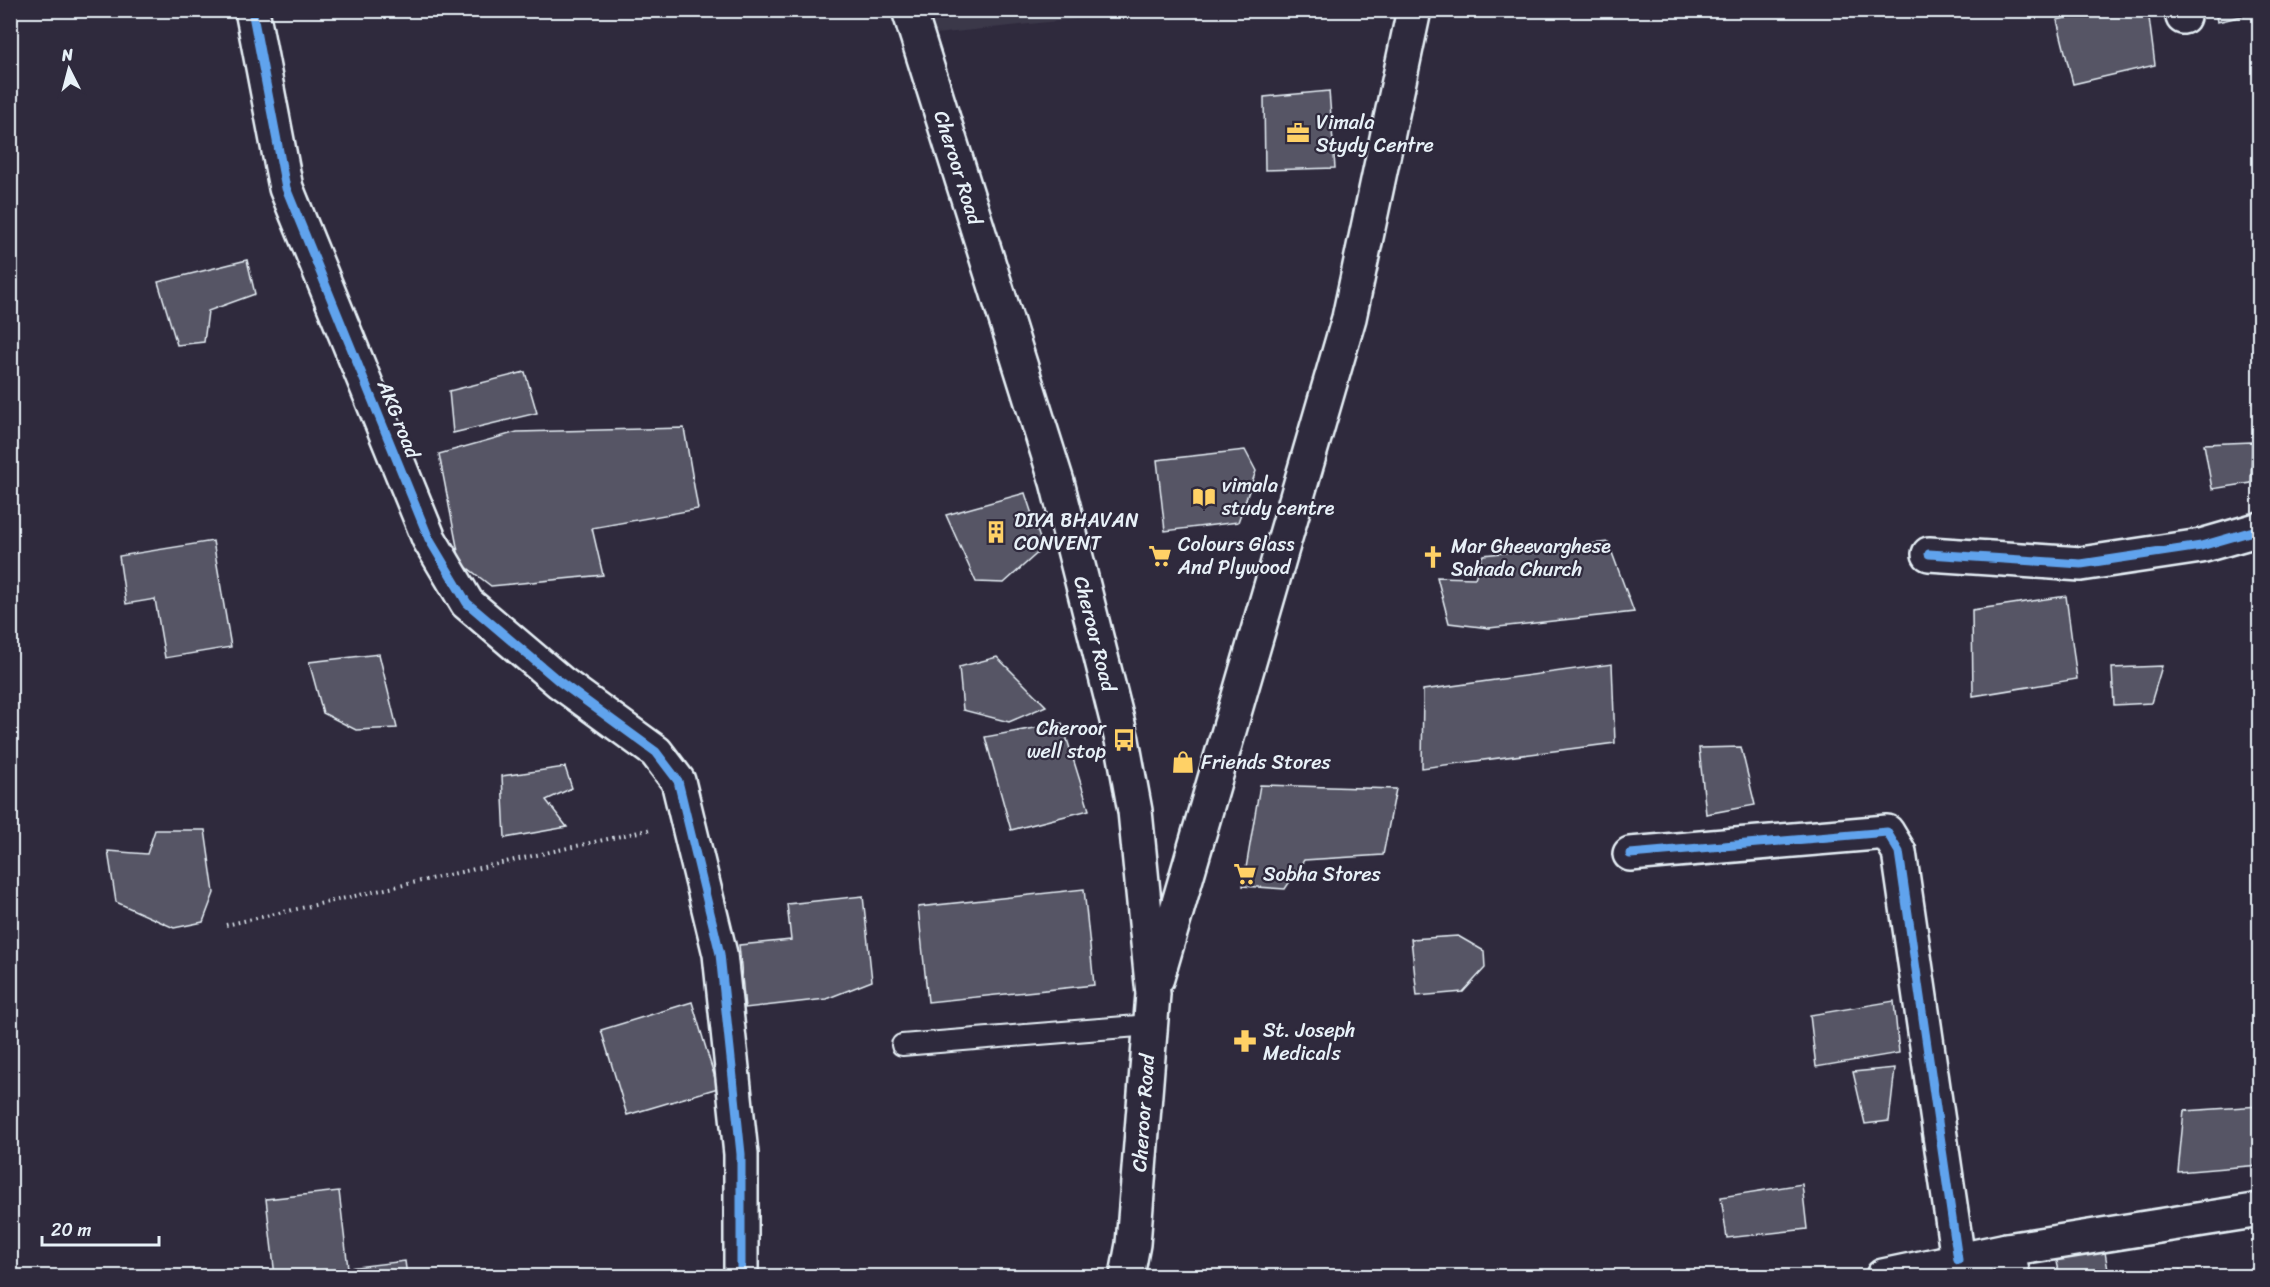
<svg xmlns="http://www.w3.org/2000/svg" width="2270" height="1287" viewBox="0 0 2270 1287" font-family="Sriracha,sans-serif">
<rect width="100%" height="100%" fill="#2f2a3d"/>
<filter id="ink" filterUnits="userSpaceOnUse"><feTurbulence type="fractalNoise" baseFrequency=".0167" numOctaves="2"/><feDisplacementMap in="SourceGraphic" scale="12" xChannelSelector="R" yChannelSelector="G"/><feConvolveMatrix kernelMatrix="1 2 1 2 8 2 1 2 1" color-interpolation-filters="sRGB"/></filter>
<g filter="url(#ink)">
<path fill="#3b3749" d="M931,10H1150V11L936,34Z"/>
<g fill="#575565" stroke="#e8f1f8" stroke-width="1.5">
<path d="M2098,10H2148L2155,65L2073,84L2057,20Z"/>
<path d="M2215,10H2260V12L2217,22Z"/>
<path d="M1329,91L1335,168L1265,170L1264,97Z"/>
<path d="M247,260L255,294L208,311L204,342L177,345L158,282Z"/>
<path d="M525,372L537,413L453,433L449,391Z"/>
<path d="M684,428L698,509L592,528L603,575L491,586L460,562L439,454L517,432Z"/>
<path d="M2252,442L2251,483L2212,489L2204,444Z"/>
<path d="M1245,450L1256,471L1238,522L1165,531L1157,460Z"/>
<path d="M1025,493L1043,548L1004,583L976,582L946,515Z"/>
<path d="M213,541L231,647L165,658L155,599L126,604L119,556Z"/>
<path d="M1608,542L1634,612L1489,628L1449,623L1437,577L1475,578L1483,555Z"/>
<path d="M2066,596L2077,679L1973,696L1972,610Z"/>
<path d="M379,654L397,728L356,730L323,713L309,662Z"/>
<path d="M997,657L1046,706L1009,722L963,710L959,667Z"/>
<path d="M1612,664L1615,743L1422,768L1423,690Z"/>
<path d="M2162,666L2151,703L2114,705L2112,668Z"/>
<path d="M1062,723L1089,810L1011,830L985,737Z"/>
<path d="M1741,747L1755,805L1706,814L1699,748Z"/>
<path d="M565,767L572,788L546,800L567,827L505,838L502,776Z"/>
<path d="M1260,785L1396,789L1383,855L1304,860L1285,889L1243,886Z"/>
<path d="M155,830H205L214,893L203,922L174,928L116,902L108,851L147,854Z"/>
<path d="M1084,889L1094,985L928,1002L918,907Z"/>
<path d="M863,896L872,981L826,999L745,1008L739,945L791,940L787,904Z"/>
<path d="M1458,936L1484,951L1485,968L1463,992L1417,996L1411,939Z"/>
<path d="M1894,1001L1899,1053L1816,1067L1810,1015Z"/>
<path d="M692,1002L718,1088L627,1115L601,1030Z"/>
<path d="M1895,1068L1889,1121L1865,1124L1853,1072Z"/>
<path d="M2260,1106V1165L2178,1172L2184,1111Z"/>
<path d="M1802,1184L1807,1229L1727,1238L1721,1197Z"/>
<path d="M339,1191L348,1268L405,1261L407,1276H275L266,1199Z"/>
<path d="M2105,1252L2109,1276H2060L2056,1257Z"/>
<path d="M2180,1270V1276H2161Z"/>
</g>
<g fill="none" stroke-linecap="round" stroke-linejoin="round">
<g stroke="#e8f1f8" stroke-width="24">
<path id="lane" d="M902,1045L1150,1025"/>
</g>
<g stroke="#e8f1f8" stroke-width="38">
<g id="street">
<path d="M252,10L286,188L429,539L467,603L560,682L656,752L678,781L720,954L741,1154V1276"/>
<path d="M2182,10L2183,17"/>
<path d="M1929,554L2081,564L2201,546L2260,529"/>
<path d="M1630,854L1887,832L1899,852L1958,1260"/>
<path d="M1883,1276L2007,1250"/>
<path d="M2013,1276L2007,1250L2260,1210"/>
</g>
</g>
<g stroke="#e8f1f8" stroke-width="38">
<g id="secondary">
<path id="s1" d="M909,10L1057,482L1122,740L1135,811L1153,994L1133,1244L1127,1276"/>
<path d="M1157,978L1349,318L1414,10"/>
</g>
</g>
<path stroke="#e8f1f8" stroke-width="4" stroke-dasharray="1.5 4.5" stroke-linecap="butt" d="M226,925L652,829"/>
<use href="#lane" stroke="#2f2a3d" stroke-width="20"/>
<use href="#street" stroke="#2f2a3d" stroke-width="33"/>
<use href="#secondary" stroke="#2f2a3d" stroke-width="33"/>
<g stroke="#2f2a3d" stroke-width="13">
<g id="cycleway">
<path d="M252,10L286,188L429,539L467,603L560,682L656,752L678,781L720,954L741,1154V1276"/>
<path d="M1929,554L2081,564L2201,546L2260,529"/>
<path d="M1630,854L1887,832L1899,852L1958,1260"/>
</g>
</g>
<use href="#cycleway" stroke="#60a3ed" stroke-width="9"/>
</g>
</g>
<defs>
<g id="office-bare" transform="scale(1.8)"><path d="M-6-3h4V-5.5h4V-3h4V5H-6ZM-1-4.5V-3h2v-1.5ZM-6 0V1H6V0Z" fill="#ffd166" stroke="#2f2a3d" stroke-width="2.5" paint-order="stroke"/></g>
<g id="library-bare" transform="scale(1.8)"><path d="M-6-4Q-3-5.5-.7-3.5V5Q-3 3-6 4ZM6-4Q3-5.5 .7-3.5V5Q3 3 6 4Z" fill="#ffd166" stroke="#2f2a3d" stroke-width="2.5" paint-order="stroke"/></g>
<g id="building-bare" transform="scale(1.8)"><path d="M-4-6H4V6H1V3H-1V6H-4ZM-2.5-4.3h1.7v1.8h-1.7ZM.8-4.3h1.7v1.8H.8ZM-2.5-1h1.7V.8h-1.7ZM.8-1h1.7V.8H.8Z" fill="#ffd166" stroke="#2f2a3d" stroke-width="2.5" paint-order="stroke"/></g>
<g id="supermarket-bare" transform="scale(1.8)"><path d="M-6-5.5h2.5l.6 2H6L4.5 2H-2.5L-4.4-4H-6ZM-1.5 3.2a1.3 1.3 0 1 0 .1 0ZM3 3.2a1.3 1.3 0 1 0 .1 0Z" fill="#ffd166" stroke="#2f2a3d" stroke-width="2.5" paint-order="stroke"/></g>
<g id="church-bare" transform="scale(1.8)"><path d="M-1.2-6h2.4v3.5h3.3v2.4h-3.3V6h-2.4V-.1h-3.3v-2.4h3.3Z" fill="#ffd166" stroke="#2f2a3d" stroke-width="2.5" paint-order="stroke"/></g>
<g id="bus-bare" transform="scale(1.8)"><path d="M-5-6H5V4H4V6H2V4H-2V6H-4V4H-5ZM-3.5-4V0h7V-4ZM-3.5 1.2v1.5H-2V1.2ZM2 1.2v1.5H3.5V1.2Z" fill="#ffd166" stroke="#2f2a3d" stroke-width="2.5" paint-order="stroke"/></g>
<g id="shop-bare" transform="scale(1.8)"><path d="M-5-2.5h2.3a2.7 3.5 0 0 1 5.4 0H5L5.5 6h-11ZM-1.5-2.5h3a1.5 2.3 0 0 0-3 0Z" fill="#ffd166" stroke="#2f2a3d" stroke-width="2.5" paint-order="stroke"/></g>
<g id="pharmacy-bare" transform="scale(1.8)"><path d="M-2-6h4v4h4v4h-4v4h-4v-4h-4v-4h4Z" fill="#ffd166" stroke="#2f2a3d" stroke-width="2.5" paint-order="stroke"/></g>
</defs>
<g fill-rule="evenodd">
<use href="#office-bare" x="1298" y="133"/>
<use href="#library-bare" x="1204" y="497"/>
<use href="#building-bare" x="996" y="532"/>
<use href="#supermarket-bare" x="1160" y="556"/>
<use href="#church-bare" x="1433" y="557"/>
<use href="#bus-bare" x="1124" y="740"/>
<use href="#shop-bare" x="1183" y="762"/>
<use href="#supermarket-bare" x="1245" y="874"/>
<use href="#pharmacy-bare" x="1245" y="1041"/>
</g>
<g text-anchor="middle" stroke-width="4.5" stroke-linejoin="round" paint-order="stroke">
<g font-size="20" fill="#e8f1f8" stroke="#2f2a3d" text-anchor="start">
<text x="1316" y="129">Vimala<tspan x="1316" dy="23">Stydy Centre</tspan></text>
<text x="1222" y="492">vimala<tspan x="1222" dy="23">study centre</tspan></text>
<text x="1014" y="527">DIYA BHAVAN<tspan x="1014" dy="23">CONVENT</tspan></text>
<text x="1178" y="551">Colours Glass<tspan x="1178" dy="23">And Plywood</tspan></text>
<text x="1451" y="553">Mar Gheevarghese<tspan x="1451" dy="23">Sahada Church</tspan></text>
<text x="1106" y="735" text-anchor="end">Cheroor<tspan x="1106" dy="23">well stop</tspan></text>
<text x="1201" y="769">Friends Stores</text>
<text x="1263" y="881">Sobha Stores</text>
<text x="1263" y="1037">St. Joseph<tspan x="1263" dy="23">Medicals</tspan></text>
</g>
<g font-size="20" fill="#e8f1f8" stroke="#2f2a3d">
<text dy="7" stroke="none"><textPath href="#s1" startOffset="165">Cheroor Road</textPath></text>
<text transform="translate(399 419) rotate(68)" y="7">AKG road</text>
<text dy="7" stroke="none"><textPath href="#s1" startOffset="651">Cheroor Road</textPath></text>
<text transform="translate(1143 1113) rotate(-86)" y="7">Cheroor Road</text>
</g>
</g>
<rect width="2270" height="1287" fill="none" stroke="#2f2a3d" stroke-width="36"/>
<rect x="18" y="18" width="2234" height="1251" fill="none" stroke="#e8f1f8" stroke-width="2" filter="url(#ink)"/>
<g transform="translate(69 69) rotate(354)" stroke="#2f2a3d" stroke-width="4.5" paint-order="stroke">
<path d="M0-4.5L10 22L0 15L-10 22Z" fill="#e8f1f8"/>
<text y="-9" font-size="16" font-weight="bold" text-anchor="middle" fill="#e8f1f8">N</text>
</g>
<path d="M42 1236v9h117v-9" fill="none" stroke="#e8f1f8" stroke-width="3"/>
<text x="51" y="1236" font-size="18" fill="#e8f1f8" stroke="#2f2a3d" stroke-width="4.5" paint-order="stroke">20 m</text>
</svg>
